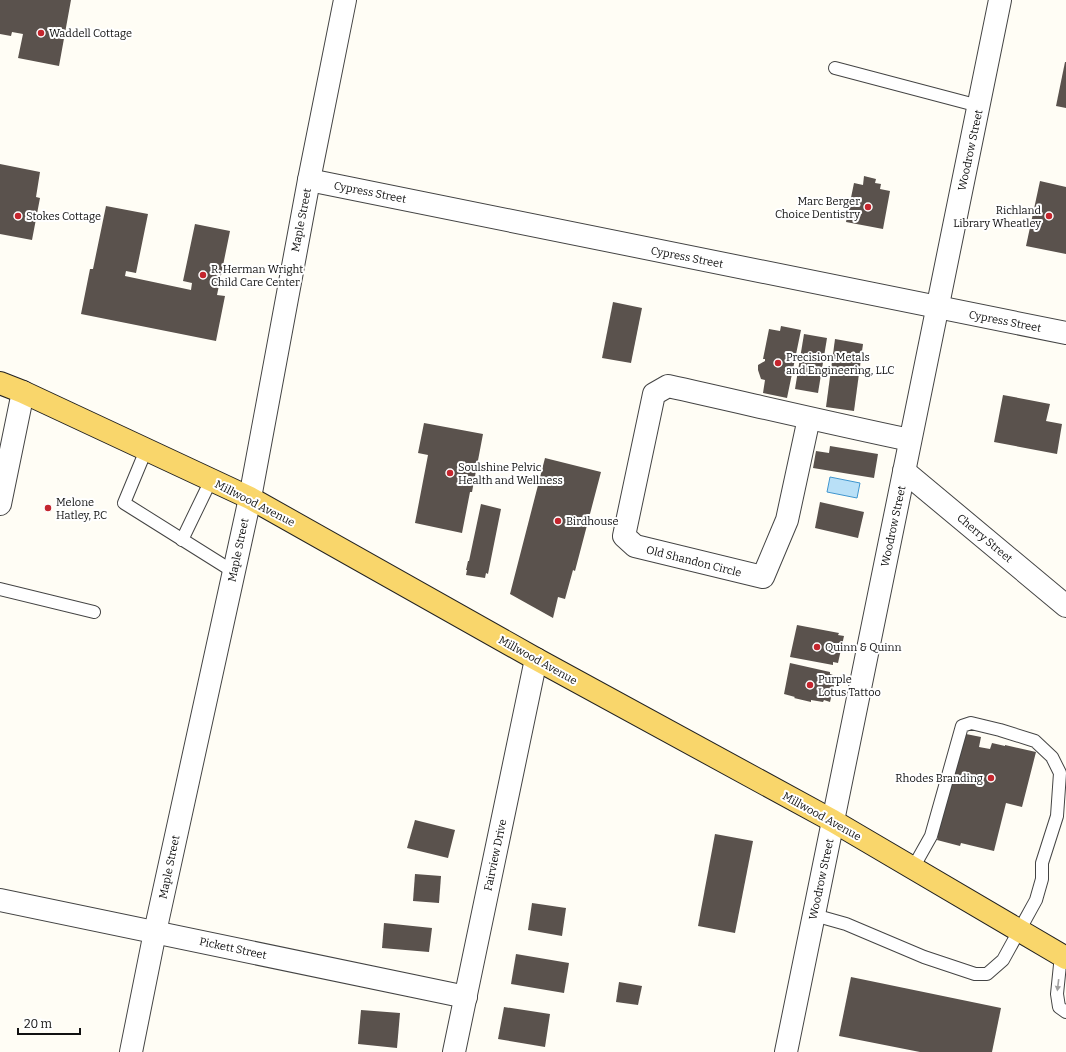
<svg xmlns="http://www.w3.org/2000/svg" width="1066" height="1052" viewBox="0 0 1066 1052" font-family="Bitter,serif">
<rect width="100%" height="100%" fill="#fffdf5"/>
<path fill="#b9e0f7" stroke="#3f96cf" d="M830,477L860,483L857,498L827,492Z"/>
<g fill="#5a524d">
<path d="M0,0H71L59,66L18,58L23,34L12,32L11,36L0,34Z"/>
<path d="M1065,62H1066V108L1056,106Z"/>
<path d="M0,164L40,172L36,197L40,198L32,240L0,234Z"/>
<path d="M864,176L876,179L875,183L881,184L880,189L890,191L883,229L846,222L854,183L863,185Z"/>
<path d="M1040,181L1066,187V254L1026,246Z"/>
<path d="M106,206L148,214L136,273L126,271L125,276L191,290L192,283L183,281L195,224L230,231L217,295L225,296L216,341L81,314L90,269H93Z"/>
<path d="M613,302L642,308L631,363L602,358Z"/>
<path d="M781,326L801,330L787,398L763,393L765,380L761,379L758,370V365L765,361V359H763L769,329L780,331Z"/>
<path d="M804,334L827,338L818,393L795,389Z"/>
<path d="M835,339L863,344L854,411L826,407Z"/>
<path d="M1003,395L1050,404L1046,421L1062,424L1057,454L994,442Z"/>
<path d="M424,423L483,434L472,492H470L462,533L415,523L428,455L418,453Z"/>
<path d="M830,446L878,454L874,478L813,468L816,451L829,453Z"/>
<path d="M545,458L601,472L575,571L573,570L565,599L558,597L553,618L510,594Z"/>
<path d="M820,502L864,512L858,538L815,528Z"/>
<path d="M481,504L501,509L488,574L486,573L485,578L466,575L467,570H466L468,561H469Z"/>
<path d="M797,625L839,633L838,635L844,636L838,663L833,662V665L790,657Z"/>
<path d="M790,663L830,672V674L836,676L830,702L824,700L823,702L811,700V702L794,698L795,697L784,694Z"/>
<path d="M966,734L981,737L979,747L990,749L992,743L1005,746V745L1036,752L1022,807L1006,803L994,851L961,843L960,846L937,840L938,837H937L961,741H964Z"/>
<path d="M415,820L455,830L448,858L407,848Z"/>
<path d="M715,834L753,841L735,933L698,926Z"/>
<path d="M415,874L441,876L439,903L413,901Z"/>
<path d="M532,903L566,908L562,936L528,930Z"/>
<path d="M384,923L432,928L429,952L382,948Z"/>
<path d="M516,954L569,963L564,993L511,984Z"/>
<path d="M851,977L1001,1008L992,1052H920L839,1036Z"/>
<path d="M619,982L642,986L638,1005L616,1002Z"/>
<path d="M504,1007L550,1014L545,1047L498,1039Z"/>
<path d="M361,1010L400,1013L397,1048L358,1044Z"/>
</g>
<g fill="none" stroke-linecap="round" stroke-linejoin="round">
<g stroke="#444" stroke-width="14">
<g id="lane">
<path d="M835,68L979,106"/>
<path d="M146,450L124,503L234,572"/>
<path d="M182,540L211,480"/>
<path d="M0,589L94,612"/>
<path d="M814,915L846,924L924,957L975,974H987L1003,960L1036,900L1042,879V863L1057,816L1060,773L1052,757L1035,741L1000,730L971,723L962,726L931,836L913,868"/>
<path d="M1064,952L1061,955L1057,994L1059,1007L1066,1012"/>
</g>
</g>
<g stroke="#444" stroke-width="24">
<g id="street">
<path d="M309,180L1066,333"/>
<path d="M809,418L787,520L763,577L635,546L624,536L654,394L668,386C749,404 829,423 910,440"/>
<path d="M904,471L1066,606"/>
<path d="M0,504L23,392"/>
<path d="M0,900L466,997"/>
<path d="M131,1052L155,932L250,498L309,180L345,0"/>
<path d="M454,1052L536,659"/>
<path d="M786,1052L1000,0"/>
</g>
</g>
<g stroke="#222" stroke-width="24">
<path id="primary" d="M0,383L23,392L250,498L536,659L833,821L1066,958"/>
</g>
<use href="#lane" stroke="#fff" stroke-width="12"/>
<use href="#street" stroke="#fff" stroke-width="22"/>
<use href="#primary" stroke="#f9d66b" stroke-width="22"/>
</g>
<defs><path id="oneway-solid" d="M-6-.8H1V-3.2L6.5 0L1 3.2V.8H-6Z"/></defs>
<use fill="#a0a0a0" href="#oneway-solid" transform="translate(1058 985) rotate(97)"/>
<g fill="#c4262e" stroke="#fff" stroke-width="1.5">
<circle cx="41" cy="33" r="4"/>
<circle cx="868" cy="207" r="4"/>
<circle cx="18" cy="216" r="4"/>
<circle cx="1049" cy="216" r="4"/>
<circle cx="203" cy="275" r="4"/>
<circle cx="778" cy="363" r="4"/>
<circle cx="450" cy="473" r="4"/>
<circle cx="48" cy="508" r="4"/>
<circle cx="558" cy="521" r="4"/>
<circle cx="817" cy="647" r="4"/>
<circle cx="810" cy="685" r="4"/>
<circle cx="991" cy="778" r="4"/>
</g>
<g text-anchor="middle" stroke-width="4" stroke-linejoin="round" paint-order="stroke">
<g font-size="11" fill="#111" stroke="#fff" text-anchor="start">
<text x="49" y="37">Waddell Cottage</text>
<text x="860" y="205" text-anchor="end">Marc Berger<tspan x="860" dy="13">Choice Dentistry</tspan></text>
<text x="1041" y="214" text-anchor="end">Richland<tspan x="1041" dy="13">Library Wheatley</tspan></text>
<text x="26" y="220">Stokes Cottage</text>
<text x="211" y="273">R. Herman Wright<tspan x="211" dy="13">Child Care Center</tspan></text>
<text x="786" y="361">Precision Metals<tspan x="786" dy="13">and Engineering, LLC</tspan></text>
<text x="458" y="471">Soulshine Pelvic<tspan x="458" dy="13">Health and Wellness</tspan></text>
<text x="56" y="506">Melone<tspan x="56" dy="13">Hatley, P.C</tspan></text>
<text x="566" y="525">Birdhouse</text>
<text x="825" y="651">Quinn &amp; Quinn</text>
<text x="818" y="683">Purple<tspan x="818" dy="13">Lotus Tattoo</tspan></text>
<text x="983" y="782" text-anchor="end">Rhodes Branding</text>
</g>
<g font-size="11" fill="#111" stroke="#fff">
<text transform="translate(970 150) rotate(-78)" y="4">Woodrow Street</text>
<text transform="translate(370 192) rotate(11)" y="4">Cypress Street</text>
<text transform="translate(301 220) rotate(-79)" y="4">Maple Street</text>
<text transform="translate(687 257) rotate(11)" y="4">Cypress Street</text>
<text transform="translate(1005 321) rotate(11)" y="4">Cypress Street</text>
<text transform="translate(255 503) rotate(27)" y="4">Millwood Avenue</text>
<text transform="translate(893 526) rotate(-78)" y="4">Woodrow Street</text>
<text transform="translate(985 538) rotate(40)" y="4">Cherry Street</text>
<text transform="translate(238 550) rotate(-78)" y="4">Maple Street</text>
<text transform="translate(694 561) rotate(14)" y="4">Old Shandon Circle</text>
<text transform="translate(538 660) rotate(29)" y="4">Millwood Avenue</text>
<text transform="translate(822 816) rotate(29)" y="4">Millwood Avenue</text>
<text transform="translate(495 855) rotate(-78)" y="4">Fairview Drive</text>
<text transform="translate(169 867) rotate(-78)" y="4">Maple Street</text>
<text transform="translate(821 879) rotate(-78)" y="4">Woodrow Street</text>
<text transform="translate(233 948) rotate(12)" y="4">Pickett Street</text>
</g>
</g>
<path d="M18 1028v6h62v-6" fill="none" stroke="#111111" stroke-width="2"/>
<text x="24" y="1028" font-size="12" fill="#111111" stroke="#ffffff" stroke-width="3" paint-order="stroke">20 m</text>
</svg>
